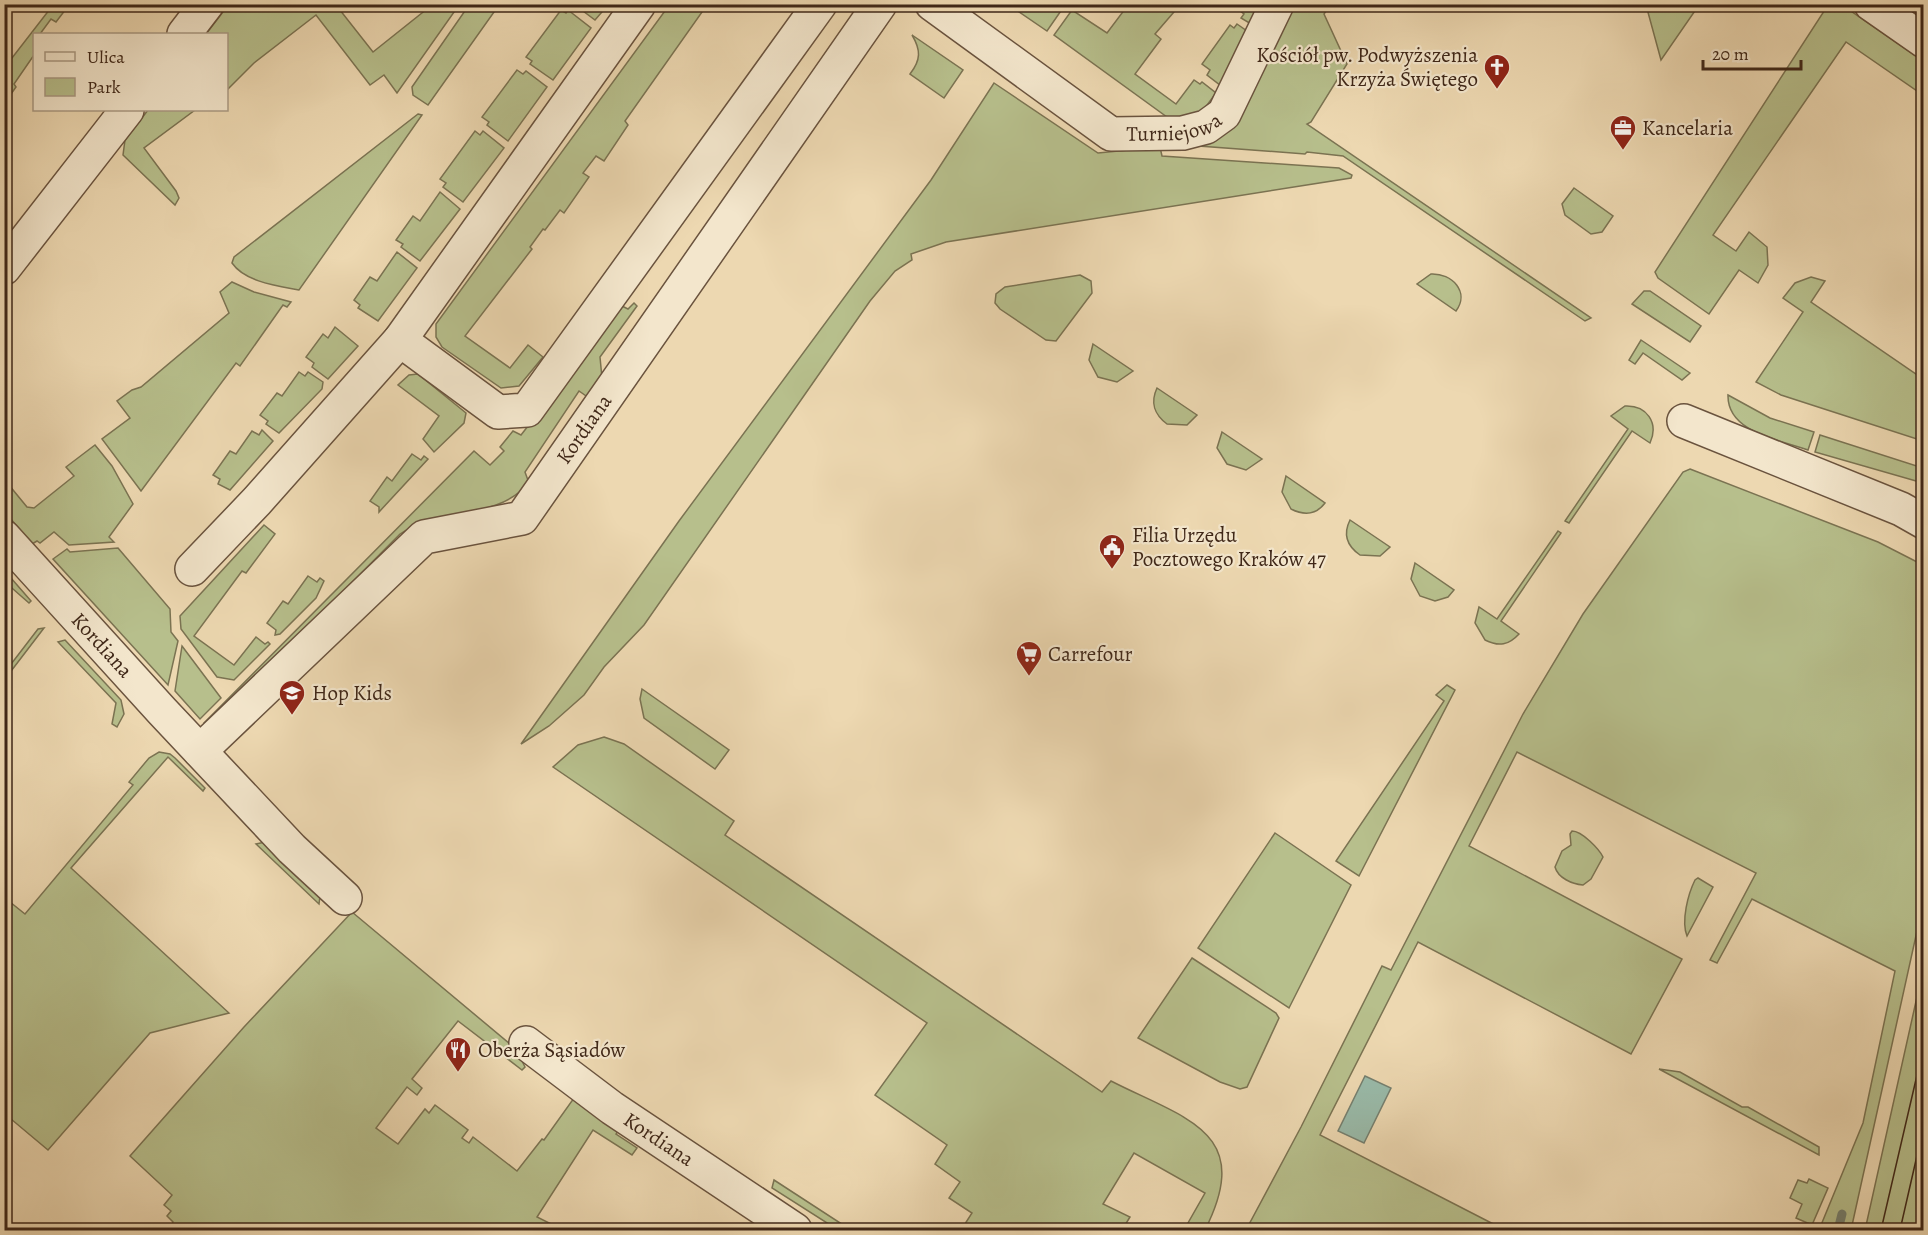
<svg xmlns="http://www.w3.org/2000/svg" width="1928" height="1235" viewBox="0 0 1928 1235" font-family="Alegreya,serif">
<rect width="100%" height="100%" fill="#edd8b1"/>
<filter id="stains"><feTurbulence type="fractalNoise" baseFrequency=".00333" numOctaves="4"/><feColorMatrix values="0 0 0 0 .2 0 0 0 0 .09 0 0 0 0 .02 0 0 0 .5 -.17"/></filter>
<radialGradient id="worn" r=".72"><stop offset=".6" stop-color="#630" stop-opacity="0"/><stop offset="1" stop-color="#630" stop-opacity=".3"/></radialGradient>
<g fill="#b7bf8c" stroke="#7b7352" stroke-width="1.5">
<path d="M229,4L336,5L373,52L432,5H459L397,93L384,75L370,85L316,15L254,63L227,90L226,34H206Z"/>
<path d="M670,4L707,5L625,121L628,125L604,161L596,156L583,173L589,177L564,213L560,210L545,230L543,229L530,247L532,249L465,336L510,368L528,345L543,357L519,386L501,388L442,347L436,337V324Z"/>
<path d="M53,5H69L56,22L51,19L40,34H34V55L14,84L16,87L9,97L5,96V67Z"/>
<path d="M469,5H499L428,105L413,95L412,87Z"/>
<path d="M575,5H608L595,20Z"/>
<path d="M1065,5L1047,31L1009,5L1065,4Z"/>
<path d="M1128,5H1180L1155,34L1161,39L1135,74L1176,104L1194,80L1200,84L1202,82L1216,93L1199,116L1167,117L1054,35L1072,10L1107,33Z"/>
<path d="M1239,5H1261L1251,24L1241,18L1244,14L1236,8Z"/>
<path d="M1292,5H1330L1324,14L1347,64L1311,122L1307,124L1591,318L1585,321L1343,156L1307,152L1305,154L1186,145Z"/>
<path d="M1646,5H1699L1661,60Z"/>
<path d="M1828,5H1842L1923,61V95L1846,42L1713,235L1736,251L1749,232L1767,247L1768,265L1758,283L1739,270L1709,314L1658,278L1655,272Z"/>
<path d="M561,10L566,13L568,10L591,28L553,80L530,64L532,61L526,57Z"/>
<path d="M1237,24L1247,31L1220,85L1207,75L1210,70L1202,64L1230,25L1234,28Z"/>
<path d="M912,35L963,70L944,98L910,74C921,60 921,50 912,35Z"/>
<path d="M517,70L523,74L526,71L547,87L508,141L487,125L489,122L482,117Z"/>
<path d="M994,83L1098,153L1160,147L1162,156L1339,168L1352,175L1351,178L946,242L911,254L912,260L895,271L870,301L644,625L604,667L584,695L549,726L521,744L679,521L931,180Z"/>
<path d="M148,110H195L144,148L176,191L179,198L175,205L123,155L125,140Z"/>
<path d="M418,114L422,115L299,290C278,286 245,282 232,263L234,257Z"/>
<path d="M475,131L480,135L483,131L504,148L463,202L443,187L446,183L440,179Z"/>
<path d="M1574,188L1613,216L1602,232L1591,234L1565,215L1562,204Z"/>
<path d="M440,192L460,209L420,261L401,247L403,244L396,240L413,216L420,221Z"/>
<path d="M397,252L417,268L378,321L358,308L360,305L354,300L370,277L377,281Z"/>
<path d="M1431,274C1452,273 1470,292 1456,311L1417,284Z"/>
<path d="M1080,275L1091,281L1092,293L1056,341L1046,340L1000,309L995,303L996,294L1005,287Z"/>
<path d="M1811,277L1825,281L1811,302L1923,379V441L1781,395L1756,382L1803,312L1783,298L1795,283Z"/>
<path d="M232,282L254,292L291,302L287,307L283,305L240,366L236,363L141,491L102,439L130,418L117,401L132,390L141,387L229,313L220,292Z"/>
<path d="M1644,291H1650L1701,326L1690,342L1632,304Z"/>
<path d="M634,303L637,306L600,357L602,378L589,398L579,391L525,472L529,483C496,521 439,508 400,534L208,727L204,723L474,451L490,465L504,451L500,447L513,431L521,435L622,306L628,309Z"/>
<path d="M335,327L358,346L328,379L312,367L314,363L306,357L323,334L328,338Z"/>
<path d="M1641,340L1690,373L1682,380L1643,353L1635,364L1629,360Z"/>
<path d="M1093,344L1133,371L1117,382L1098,377L1089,360Z"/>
<path d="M299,372L305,376L308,372L323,382L322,389L279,433L266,424L268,421L260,415L277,393L282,396Z"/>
<path d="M418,374L466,413L464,423L434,452L423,439L439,416L398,385L409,375Z"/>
<path d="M1157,388L1197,415L1187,425L1167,424C1154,414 1150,403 1157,388Z"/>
<path d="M1728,395L1770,418L1814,432L1808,450C1781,440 1727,433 1728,395Z"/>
<path d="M1625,406C1647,405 1659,423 1650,443L1632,431L1569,523L1565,521L1628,429L1611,416Z"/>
<path d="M262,430L273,441L230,490L218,484L220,479L213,475L230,451L236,454L252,431L259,435Z"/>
<path d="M1222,432L1262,459L1246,470L1227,464L1217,448Z"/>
<path d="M1820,435L1923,468V483L1815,452Z"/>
<path d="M95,445L112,466L133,504L109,537L114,542L69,545L54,532L40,543L37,541L32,544L5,512L4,479L27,507L34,508L74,476L66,467Z"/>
<path d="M412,454L421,460L424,456L428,459L379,512V507L370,501L387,477L392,481Z"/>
<path d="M1690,469L1878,542L1923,565V904L1851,1230H1819L1863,1123L1895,971L1752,899L1717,963L1710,960L1756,873L1517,752L1469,846L1682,959L1631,1054L1418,942L1320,1135L1505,1230H1246L1301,1127L1382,966L1391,970L1523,714L1583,614L1683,472Z"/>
<path d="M1286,476L1325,503C1316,515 1305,516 1291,509L1282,492Z"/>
<path d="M1350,520L1390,547L1380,556L1360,555C1347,546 1343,534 1350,520Z"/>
<path d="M264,525L275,534L246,573L242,571L194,636L234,665L256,637L265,644L268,642L270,644L234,680L217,677L181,629L180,616Z"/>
<path d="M1558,531L1561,533L1501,621L1519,634C1509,645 1499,647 1485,640L1475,623L1479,607L1497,619Z"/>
<path d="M118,548L170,609L171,632L178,641L168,685L53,559L67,549L70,552Z"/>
<path d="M1415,563L1454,590L1448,597L1435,601L1420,596L1411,579Z"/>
<path d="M4,570L31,601L29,603L5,582Z"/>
<path d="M308,576L317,582L320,578L324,581L316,598L280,634L275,635L276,630L267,623L283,601L288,604Z"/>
<path d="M44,628L5,679V672L38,629Z"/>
<path d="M65,640L121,700L124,714L117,727L112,724L116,703L58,642Z"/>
<path d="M182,646L221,698L200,719L175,691Z"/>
<path d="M1447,685L1455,690L1359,876L1336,861L1444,701L1436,695Z"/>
<path d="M642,689L729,750L715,769L644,718L640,699Z"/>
<path d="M604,737L624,744L734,821L725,835L1102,1092L1111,1081C1185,1119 1255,1131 1205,1230H1184L1205,1193L1134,1153L1103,1204L1130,1217L1122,1230H961L972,1213L949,1198L960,1182L935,1164L947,1145L875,1095L927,1023L553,767L578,745Z"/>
<path d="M159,752L170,754L175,758L205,788L203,791L168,757L71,868L229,1013L150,1033L48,1150L5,1114V898L25,914L133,785L129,782L149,758Z"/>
<path d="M1572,831C1582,831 1599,849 1603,857L1591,879L1583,885C1572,884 1558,878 1555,867L1562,851L1571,845L1570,834Z"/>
<path d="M1275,833L1351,885L1289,1008L1198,948Z"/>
<path d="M265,842L320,896L319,904L256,844Z"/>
<path d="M1698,878L1713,887L1687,936C1681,921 1688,894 1695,880Z"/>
<path d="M352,912L516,1049L525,1067L522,1070L458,1021L412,1079L422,1088L417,1095L407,1087L376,1128L398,1144L425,1109L429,1113L435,1105L468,1130L462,1138L469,1143L473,1137L517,1171L542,1139L544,1140L574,1098L619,1130L616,1134L637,1148L632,1155L593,1130L537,1217L563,1230H170L173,1222L167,1216L171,1211L164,1205L172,1195L130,1156L244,1027Z"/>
<path d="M1192,958L1276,1013L1279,1018L1247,1087L1240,1089L1220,1082L1138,1038Z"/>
<path d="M1923,970V1230H1865Z"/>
<path d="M1659,1069L1680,1072L1742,1107H1748L1819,1147V1155Z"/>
<path d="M1809,1179L1828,1188L1812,1225L1796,1218L1802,1204L1790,1198L1798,1180L1807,1183Z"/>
<path d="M774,1180L851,1230H838L772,1188Z"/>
</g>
<path fill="#99baa9" stroke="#757f6f" stroke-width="1.5" d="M1365,1076L1391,1088L1364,1143L1338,1131Z"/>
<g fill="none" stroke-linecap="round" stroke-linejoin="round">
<path stroke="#757f6f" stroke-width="9" d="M1838,1230L1842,1214"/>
<g stroke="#6a533e" stroke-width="36">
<g id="minor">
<path id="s1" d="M932,4L1111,134L1183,133L1206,127L1224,114L1277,4"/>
<path d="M1871,4L1924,41"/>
<path d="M184,34L207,4"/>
<path d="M4,268L127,110"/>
<path d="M400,340L498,412L527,410L820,4"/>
<path d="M1684,421L1901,509L1924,522"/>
<path id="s2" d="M4,537L162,711L292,849L345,898"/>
<path d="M192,569L257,501L400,340L639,4"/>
<path id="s3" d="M200,751L424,537L522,518L880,4"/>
<path id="s4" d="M526,1043L612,1108L795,1230"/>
</g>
</g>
<use href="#minor" stroke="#f3e6cc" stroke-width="33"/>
<g stroke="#3f2718" stroke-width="1.5">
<path d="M1881,1230L1924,1045"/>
<path d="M1900,1230L1924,1125"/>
</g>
</g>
<defs>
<g id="church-pin" transform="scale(1.35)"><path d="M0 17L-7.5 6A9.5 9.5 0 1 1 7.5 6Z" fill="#8f2418" stroke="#f3e6cc"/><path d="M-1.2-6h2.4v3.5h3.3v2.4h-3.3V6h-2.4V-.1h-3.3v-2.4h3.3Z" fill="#fff"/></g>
<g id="office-pin" transform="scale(1.35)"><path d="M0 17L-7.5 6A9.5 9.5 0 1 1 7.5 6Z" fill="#8f2418" stroke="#f3e6cc"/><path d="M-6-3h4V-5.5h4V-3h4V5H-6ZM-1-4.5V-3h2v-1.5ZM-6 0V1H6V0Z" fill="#fff"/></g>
<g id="civic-pin" transform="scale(1.35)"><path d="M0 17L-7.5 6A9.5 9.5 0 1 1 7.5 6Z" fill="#8f2418" stroke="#f3e6cc"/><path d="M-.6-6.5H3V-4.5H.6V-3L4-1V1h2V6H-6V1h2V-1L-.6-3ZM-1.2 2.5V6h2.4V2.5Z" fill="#fff"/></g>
<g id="supermarket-pin" transform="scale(1.35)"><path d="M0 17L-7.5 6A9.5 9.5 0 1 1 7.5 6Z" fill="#8f2418" stroke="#f3e6cc"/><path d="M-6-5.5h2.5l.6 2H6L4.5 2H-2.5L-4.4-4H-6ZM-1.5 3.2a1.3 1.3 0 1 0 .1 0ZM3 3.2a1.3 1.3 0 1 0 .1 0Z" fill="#fff"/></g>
<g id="school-pin" transform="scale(1.35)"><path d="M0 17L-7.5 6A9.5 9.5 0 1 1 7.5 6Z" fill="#8f2418" stroke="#f3e6cc"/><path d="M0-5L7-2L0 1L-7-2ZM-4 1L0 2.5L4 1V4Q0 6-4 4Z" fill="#fff"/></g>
<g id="restaurant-pin" transform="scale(1.35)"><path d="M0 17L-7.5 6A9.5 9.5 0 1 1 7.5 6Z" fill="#8f2418" stroke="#f3e6cc"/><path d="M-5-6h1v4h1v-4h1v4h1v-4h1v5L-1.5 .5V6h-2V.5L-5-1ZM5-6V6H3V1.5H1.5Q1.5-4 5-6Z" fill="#fff"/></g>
</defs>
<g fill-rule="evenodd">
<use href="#church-pin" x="1497" y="67"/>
<use href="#office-pin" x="1623" y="128"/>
<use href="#civic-pin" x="1112" y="547"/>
<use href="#supermarket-pin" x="1029" y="654"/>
<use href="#school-pin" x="292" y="693"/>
<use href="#restaurant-pin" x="458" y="1050"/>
</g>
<g text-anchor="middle" stroke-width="4.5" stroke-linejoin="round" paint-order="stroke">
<g font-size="21" fill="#3f2718" stroke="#f3e6cc" text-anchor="start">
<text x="1478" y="62" text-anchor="end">Kościół pw. Podwyższenia<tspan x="1478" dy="24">Krzyża Świętego</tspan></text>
<text x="1642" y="135">Kancelaria</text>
<text x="1132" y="542">Filia Urzędu<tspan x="1132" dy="24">Pocztowego Kraków 47</tspan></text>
<text x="1048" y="661">Carrefour</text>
<text x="312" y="700">Hop Kids</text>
<text x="478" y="1057">Oberża Sąsiadów</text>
</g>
<g font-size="21" fill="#3f2718" stroke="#f3e6cc">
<text dy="7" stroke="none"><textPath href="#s1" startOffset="285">Turniejowa</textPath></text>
<text dy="7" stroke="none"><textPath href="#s3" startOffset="518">Kordiana</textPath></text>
<text dy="7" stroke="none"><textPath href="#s2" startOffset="146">Kordiana</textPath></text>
<text dy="7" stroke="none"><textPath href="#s4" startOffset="164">Kordiana</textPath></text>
</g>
</g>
<rect width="1928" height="1235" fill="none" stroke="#edd8b1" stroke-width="24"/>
<rect x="6" y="6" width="1916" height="1223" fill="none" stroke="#3f2718" stroke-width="3"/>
<rect x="12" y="12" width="1904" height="1211" fill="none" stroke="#3f2718" stroke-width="1.5"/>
<rect x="33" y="33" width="195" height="78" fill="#f3e6cc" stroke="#ab9a84" stroke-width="1.5"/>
<rect x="45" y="52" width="30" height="9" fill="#f3e6cc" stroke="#ab9a84" stroke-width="1.5"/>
<text x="87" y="63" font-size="18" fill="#3f2718">Ulica</text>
<rect x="45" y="78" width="30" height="18" fill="#b7bf8c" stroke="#ab9a84" stroke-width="1.5"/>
<text x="87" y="93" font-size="18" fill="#3f2718">Park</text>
<path d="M1703 60v9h98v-9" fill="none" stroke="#3f2718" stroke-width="3"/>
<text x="1712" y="60" font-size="18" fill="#3f2718" stroke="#f3e6cc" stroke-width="4.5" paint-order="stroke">20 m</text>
<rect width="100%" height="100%" filter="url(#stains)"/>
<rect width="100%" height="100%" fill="url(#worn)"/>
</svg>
